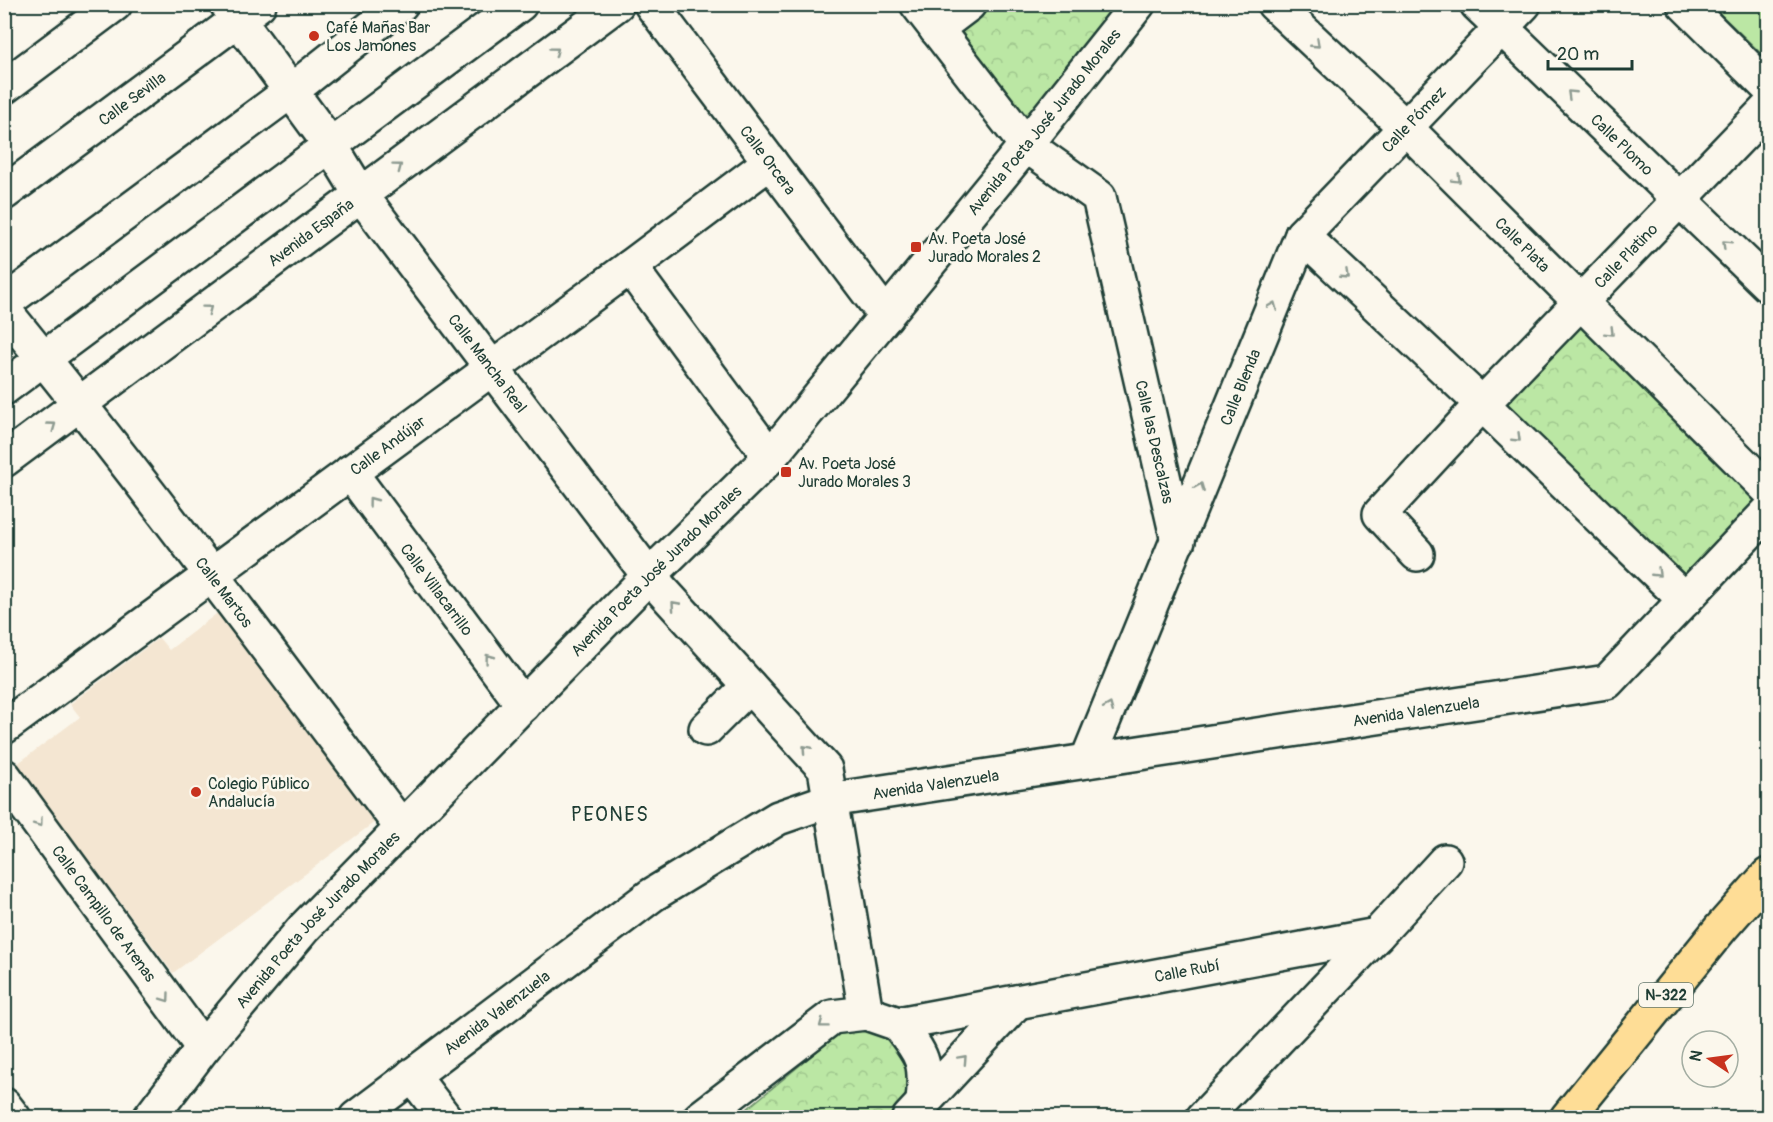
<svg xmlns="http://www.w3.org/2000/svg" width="1773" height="1122" viewBox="0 0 1773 1122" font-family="Pangolin,sans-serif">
<defs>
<pattern id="forest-crowns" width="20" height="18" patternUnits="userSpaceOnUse" patternTransform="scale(1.5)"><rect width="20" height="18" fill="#bbe7a4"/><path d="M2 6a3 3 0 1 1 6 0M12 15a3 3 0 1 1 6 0" fill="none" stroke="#a0c78e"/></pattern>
</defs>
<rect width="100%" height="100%" fill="#fbf7ec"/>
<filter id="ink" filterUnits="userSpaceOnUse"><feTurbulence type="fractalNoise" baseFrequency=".0167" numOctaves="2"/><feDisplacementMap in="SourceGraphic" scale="12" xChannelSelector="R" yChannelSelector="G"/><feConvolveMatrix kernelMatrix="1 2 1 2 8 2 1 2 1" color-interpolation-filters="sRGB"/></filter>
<g filter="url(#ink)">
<path fill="#f4e6d2" d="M220,611L376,821L173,973L17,764L80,717L70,704L159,638L169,650Z"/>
<path fill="#bbe7a4" stroke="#6d926c" stroke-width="1.5" d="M1711,5H1768V60Z"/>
<g fill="url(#forest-crowns)" stroke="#6d926c" stroke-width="1.5">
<path d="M983,5H1116L1021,126L948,29Z"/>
<path d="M1583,320L1764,499L1686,579L1501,404Z"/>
<path d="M863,1029C875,1033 889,1037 897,1047C908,1060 910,1087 903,1103C900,1108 895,1113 890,1117L736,1118L839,1033L843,1030Z"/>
</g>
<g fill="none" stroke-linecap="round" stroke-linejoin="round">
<g stroke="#1f3d34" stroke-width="38">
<g id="street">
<path id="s1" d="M227,4L331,146L361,195L649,576L825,769L866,1013"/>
<path id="s2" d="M651,4L886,316"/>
<path id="s3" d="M917,4L1026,145L1099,197L1178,541"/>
<path id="s4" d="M1274,4L1406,128L1768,489"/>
<path id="s5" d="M1477,4L1768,285"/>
<path d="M1684,4L1768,87"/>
<path d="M936,29L969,4"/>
<path d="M4,87L115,4"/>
<path id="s6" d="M4,193L259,4"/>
<path d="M1302,235L1482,404L1685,600"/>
<path d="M630,267L770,457"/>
<path d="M4,303L291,91L401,4"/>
<path id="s7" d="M4,310C142,479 271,654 402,828"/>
<path id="s8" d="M350,472L523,705"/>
<path id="s9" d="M1417,554L1380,514L1482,404L1768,108"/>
<path id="s10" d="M4,727L630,267L770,162"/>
<path d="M706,729L749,686"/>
<path id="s11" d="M1087,761L1302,235L1524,4"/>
<path id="s12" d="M4,776L203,1048"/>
<path d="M898,1024C923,1056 927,1061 923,1102"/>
<path d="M412,1075L445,1118"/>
<path d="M4,1105L14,1118"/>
<path id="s13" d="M356,1118L652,895L778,818L830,800L1607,682L1768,512"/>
<path id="s14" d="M700,1118L832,1017L866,1013L898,1024L1377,935L1445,861"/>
<path d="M909,1118L1017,1002"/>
<path d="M1203,1118L1377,935"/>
</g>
</g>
<g stroke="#1f3d34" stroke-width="38">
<g id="secondary">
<path d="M4,388L520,4"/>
<path id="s15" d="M4,460L617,4"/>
<path id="s16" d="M150,1118L203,1048L304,928L649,576L770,457L1026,145L1138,4"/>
</g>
</g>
<g stroke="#1f3d34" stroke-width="38">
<path id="highway" d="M1567,1118L1721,928L1768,875"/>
</g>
<use href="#street" stroke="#fbf7ec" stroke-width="33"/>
<use href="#secondary" stroke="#fbf7ec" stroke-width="33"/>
<use href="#highway" stroke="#fedd96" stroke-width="33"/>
</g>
<defs><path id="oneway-chevron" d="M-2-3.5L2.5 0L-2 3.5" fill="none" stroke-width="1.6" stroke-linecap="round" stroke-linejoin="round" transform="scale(1.5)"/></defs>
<g stroke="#8d9a90">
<use href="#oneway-chevron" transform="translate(1316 44) rotate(43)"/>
<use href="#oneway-chevron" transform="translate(555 51) rotate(-37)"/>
<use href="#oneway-chevron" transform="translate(1571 94) rotate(-136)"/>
<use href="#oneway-chevron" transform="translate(398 167) rotate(-37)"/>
<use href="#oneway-chevron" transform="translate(1457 179) rotate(45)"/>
<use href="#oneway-chevron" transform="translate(1726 244) rotate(-136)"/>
<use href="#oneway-chevron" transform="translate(1345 275) rotate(43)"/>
<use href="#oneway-chevron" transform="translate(1273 306) rotate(-68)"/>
<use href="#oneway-chevron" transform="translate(208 309) rotate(-37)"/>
<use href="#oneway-chevron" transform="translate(1610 332) rotate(45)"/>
<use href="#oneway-chevron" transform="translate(52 426) rotate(-36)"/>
<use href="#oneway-chevron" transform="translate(1517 438) rotate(44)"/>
<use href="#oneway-chevron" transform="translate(1200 487) rotate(-68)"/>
<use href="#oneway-chevron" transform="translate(372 501) rotate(-127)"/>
<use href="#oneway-chevron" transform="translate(1657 573) rotate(44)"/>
<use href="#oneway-chevron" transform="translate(675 605) rotate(-132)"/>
<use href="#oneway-chevron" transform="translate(489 658) rotate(-127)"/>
<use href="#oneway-chevron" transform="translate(1109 707) rotate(-68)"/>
<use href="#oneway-chevron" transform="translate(806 749) rotate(-132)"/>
<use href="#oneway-chevron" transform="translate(39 823) rotate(54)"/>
<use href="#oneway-chevron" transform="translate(166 998) rotate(54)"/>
<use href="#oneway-chevron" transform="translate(823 1024) rotate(143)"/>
<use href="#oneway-chevron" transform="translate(963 1059) rotate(-47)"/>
</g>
</g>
<g fill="#c8321e" stroke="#fbf7ec" stroke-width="2">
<circle cx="314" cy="36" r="6"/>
<rect x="910" y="241" width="12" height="12" rx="3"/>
<rect x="780" y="466" width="12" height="12" rx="3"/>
<circle cx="196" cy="792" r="6"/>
</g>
<g text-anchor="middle" stroke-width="5" stroke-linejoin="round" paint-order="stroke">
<rect fill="#fbf7ec" stroke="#61756b" stroke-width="1.5" x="1639" y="983" width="54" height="24" rx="4.5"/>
<g font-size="15" font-weight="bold" fill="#1f3d34">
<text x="1666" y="1000">N-322</text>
</g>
<g font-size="16" fill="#1f3d34" stroke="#fbf7ec" text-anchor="start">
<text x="326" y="33">Café Mañas Bar<tspan x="326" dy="18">Los Jamones</tspan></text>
<text x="928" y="244">Av. Poeta José<tspan x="928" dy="18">Jurado Morales 2</tspan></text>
<text x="798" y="469">Av. Poeta José<tspan x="798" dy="18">Jurado Morales 3</tspan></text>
<text x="208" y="789">Colegio Público<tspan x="208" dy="18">Andalucía</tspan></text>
</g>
<g font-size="16" fill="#1f3d34" stroke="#fbf7ec">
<text dy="6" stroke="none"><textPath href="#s6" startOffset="159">Calle Sevilla</textPath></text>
<text dy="6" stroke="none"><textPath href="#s11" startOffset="729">Calle Pómez</textPath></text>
<text dy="6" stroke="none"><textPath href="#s16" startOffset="1340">Avenida Poeta José Jurado Morales</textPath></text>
<text dy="6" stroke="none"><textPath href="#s5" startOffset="202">Calle Plomo</textPath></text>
<text dy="6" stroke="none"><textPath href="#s2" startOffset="195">Calle Orcera</textPath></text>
<text dy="6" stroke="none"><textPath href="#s15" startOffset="382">Avenida España</textPath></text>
<text dy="6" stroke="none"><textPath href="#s4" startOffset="346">Calle Plata</textPath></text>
<text dy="6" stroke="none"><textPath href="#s9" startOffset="411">Calle Platino</textPath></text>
<text dy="6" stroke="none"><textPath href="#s1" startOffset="444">Calle Mancha Real</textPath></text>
<text dy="6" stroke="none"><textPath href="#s11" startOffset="404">Calle Blenda</textPath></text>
<text dy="6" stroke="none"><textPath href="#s3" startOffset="519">Calle las Descalzas</textPath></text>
<text dy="6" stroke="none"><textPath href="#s10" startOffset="476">Calle Andújar</textPath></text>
<text dy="6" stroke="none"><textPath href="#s16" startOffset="746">Avenida Poeta José Jurado Morales</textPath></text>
<text dy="6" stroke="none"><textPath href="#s8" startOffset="146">Calle Villacarrillo</textPath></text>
<text dy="6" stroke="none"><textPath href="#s7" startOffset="358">Calle Martos</textPath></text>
<text dy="6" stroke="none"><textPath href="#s13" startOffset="1166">Avenida Valenzuela</textPath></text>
<text dy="6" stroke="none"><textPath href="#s13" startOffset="680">Avenida Valenzuela</textPath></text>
<text dy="6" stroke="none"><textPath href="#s12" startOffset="170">Calle Campillo de Arenas</textPath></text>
<text dy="6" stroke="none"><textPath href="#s16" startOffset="260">Avenida Poeta José Jurado Morales</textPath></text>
<text dy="6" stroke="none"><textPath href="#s14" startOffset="528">Calle Rubí</textPath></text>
<text dy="6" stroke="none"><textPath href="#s13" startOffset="176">Avenida Valenzuela</textPath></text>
</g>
<g font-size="20" letter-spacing="1.5" fill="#1f3d34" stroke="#fbf7ec">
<text x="610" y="821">PEONES</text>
</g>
</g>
<rect width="1773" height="1122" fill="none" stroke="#fbf7ec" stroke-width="24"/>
<rect x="12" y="12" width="1749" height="1098" fill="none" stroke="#1f3d34" stroke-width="2" filter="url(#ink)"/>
<g transform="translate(1710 1059) rotate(283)"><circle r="28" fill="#fbf7ec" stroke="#a3ada2" stroke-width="1.5"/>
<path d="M0-4.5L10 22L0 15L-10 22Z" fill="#c8321e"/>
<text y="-9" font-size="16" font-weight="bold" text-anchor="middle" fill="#1f3d34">N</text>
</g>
<path d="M1548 60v9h84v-9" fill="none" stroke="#1f3d34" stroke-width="3"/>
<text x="1557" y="60" font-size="18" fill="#1f3d34" stroke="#fbf7ec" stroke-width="4.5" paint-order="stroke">20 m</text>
</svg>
